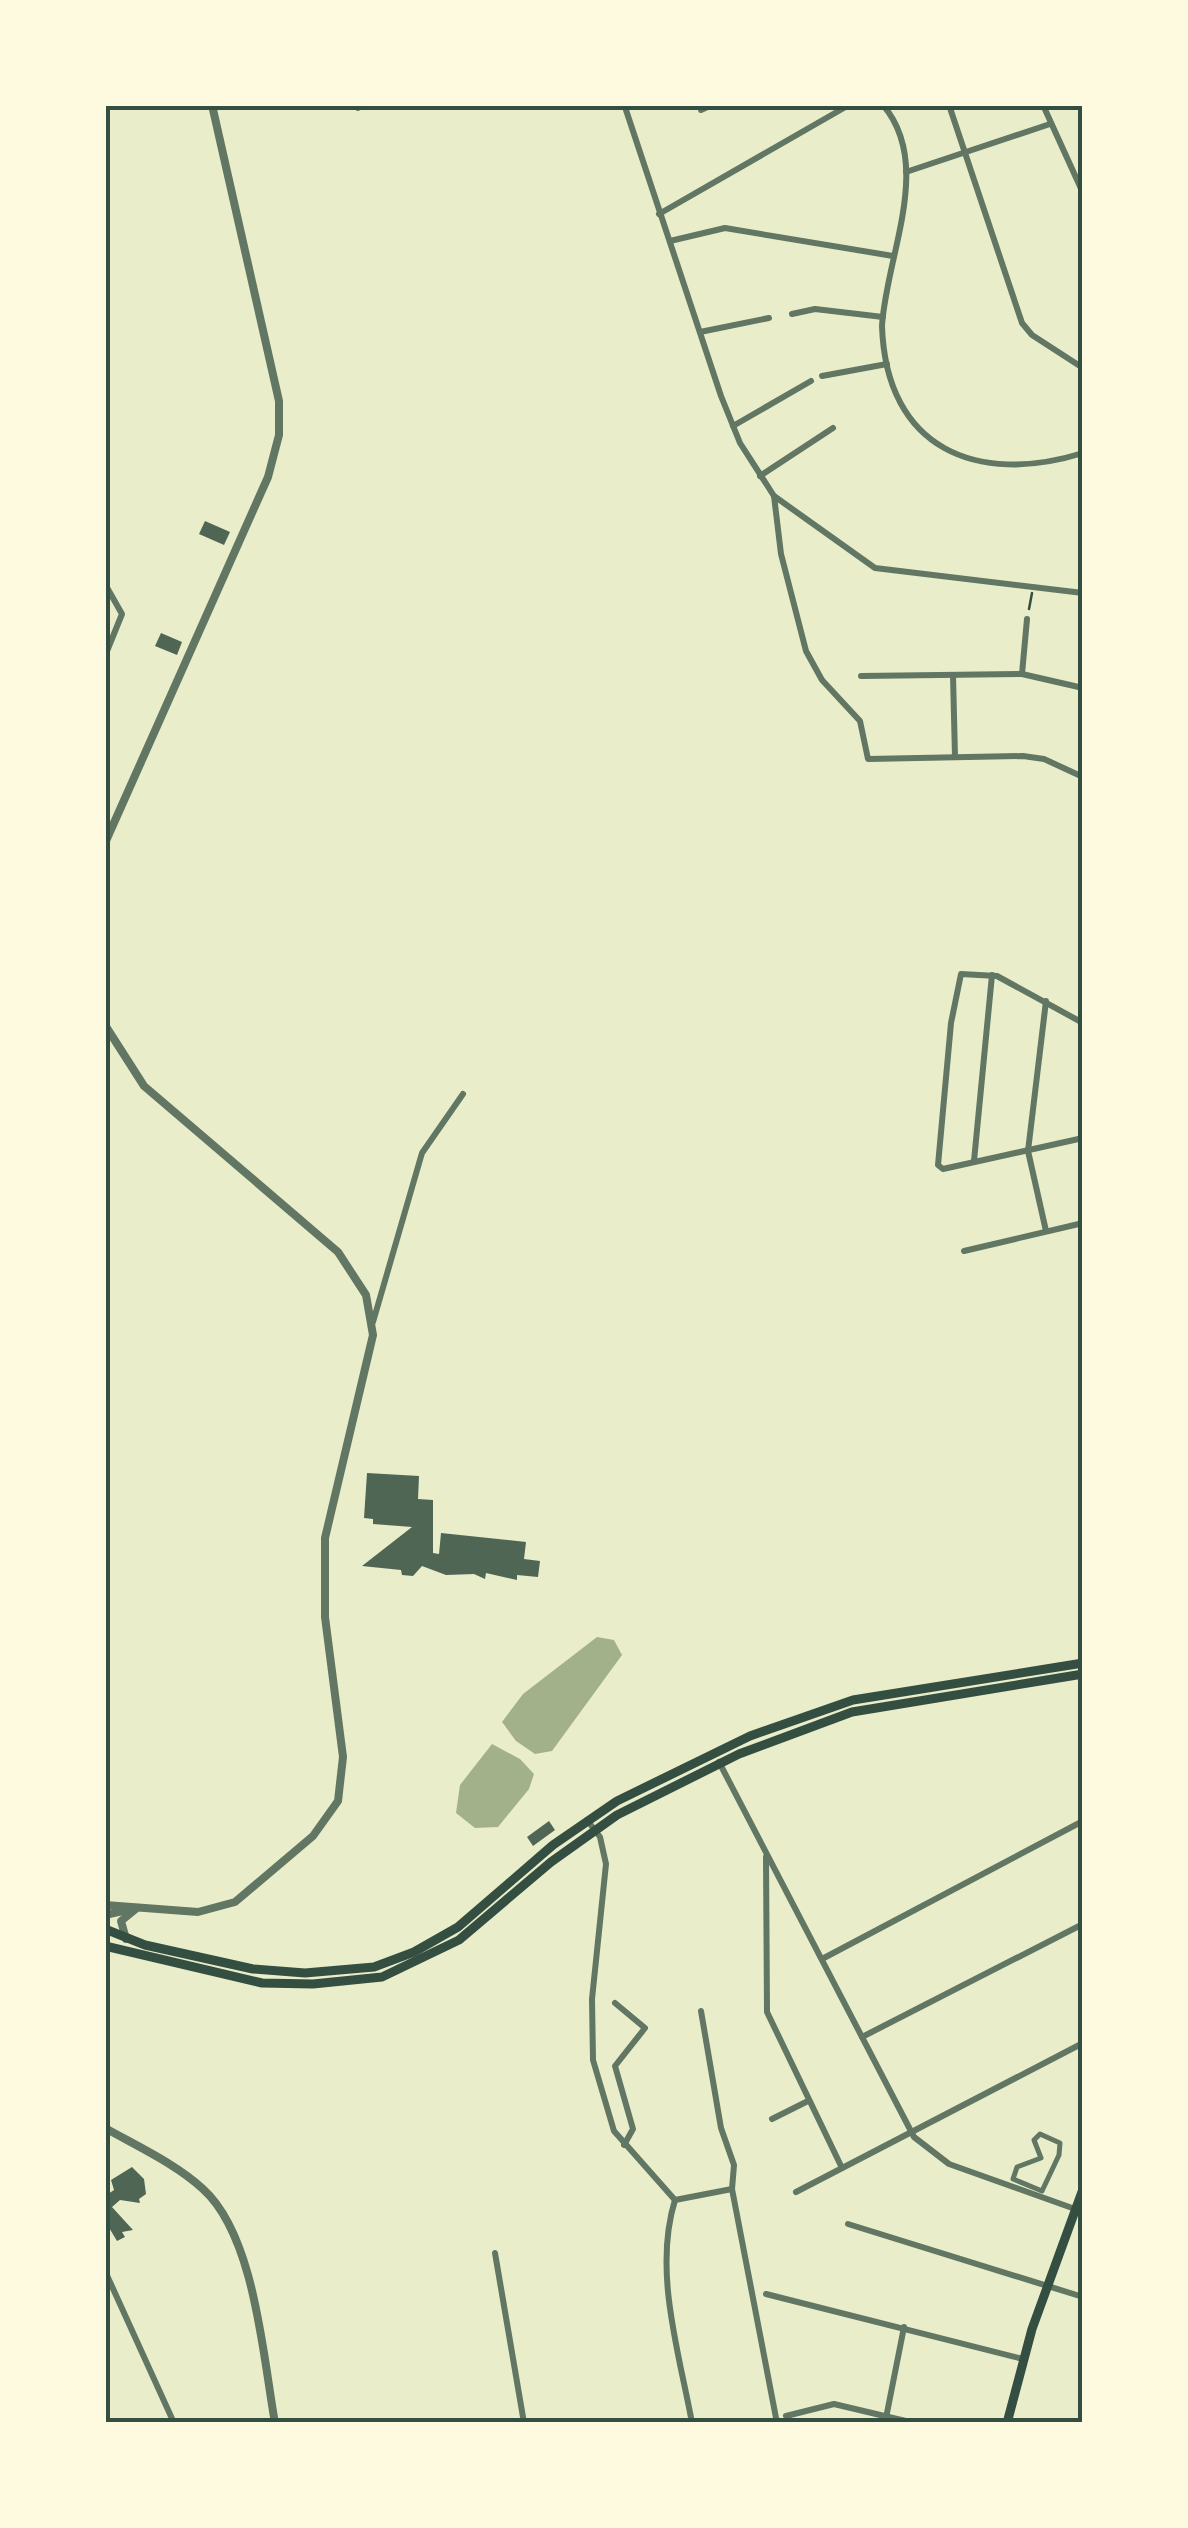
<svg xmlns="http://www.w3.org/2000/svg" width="1188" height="2528" viewBox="0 0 1188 2528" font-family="Figtree,sans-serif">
<rect width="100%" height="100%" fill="#e9edc9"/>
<g fill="#a3b18a">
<path d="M597,1637L614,1640L622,1655L552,1751L535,1754L516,1741L502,1722L523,1694Z"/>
<path d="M492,1744L520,1759L534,1774L529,1789L498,1827L475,1828L456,1813L460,1785Z"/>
</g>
<g fill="#4f6655">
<path d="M205,521L230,532L224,545L199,534Z"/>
<path d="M161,633L182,642L177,655L155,646Z"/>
<path d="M367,1473L419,1476L418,1499L433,1500V1553L439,1554L441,1533L526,1542L524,1559L540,1561L538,1577L517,1575V1580L486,1573L485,1579L474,1574L446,1575L422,1566L413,1576L402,1575L401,1570L362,1566L412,1527L373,1524V1519L364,1518Z"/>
<path d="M549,1821L555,1830L533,1846L527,1837Z"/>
<path d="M132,2167L144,2179L146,2194L139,2199L140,2203L120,2200L112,2207L133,2230L122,2232L125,2237L117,2241L105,2221V2196L114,2190L111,2180Z"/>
</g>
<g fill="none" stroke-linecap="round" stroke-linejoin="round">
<path stroke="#344e41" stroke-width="2.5" d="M1029,609L1032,593"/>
<path stroke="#617663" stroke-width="5" d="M1040,2134L1060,2143L1059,2155L1042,2191L1013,2179L1017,2167L1041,2158L1034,2140Z"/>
<g stroke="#617663" stroke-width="6">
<path d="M357,105L358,108"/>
<path d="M883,105C934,165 886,256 882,326C886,449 977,486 1083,453"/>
<path d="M949,105L1022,323L1032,335L1083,368"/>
<path d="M1043,105L1083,193"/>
<path d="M626,110L721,396L740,443L774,496L875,568L1083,593"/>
<path d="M701,110L712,105"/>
<path d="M906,172L1050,124"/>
<path d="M659,214L849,105"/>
<path d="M670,241L725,228L893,256"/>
<path d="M792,314L815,309L883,317"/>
<path d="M700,332L769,318"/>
<path d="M822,376L887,364"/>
<path d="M733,426L811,381"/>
<path d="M760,476L833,428"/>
<path d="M774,496L781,554L806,651L822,680L860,721L868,759L1023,756L1044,759L1083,777"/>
<path d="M105,584L122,614L105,656"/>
<path d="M1022,674L1027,619"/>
<path d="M953,675L955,757"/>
<path d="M861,676L1022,674L1083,688"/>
<path d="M1046,1001L1028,1151L1046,1231"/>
<path d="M1083,1023L997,976L961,974L951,1023L938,1165L943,1169L1083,1138"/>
<path d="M974,1161L992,975"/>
<path d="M964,1251L1083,1223"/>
<path d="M373,1322L422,1153L463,1094"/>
<path d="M719,1762L914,2137L949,2164L1075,2209"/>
<path d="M587,1820L600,1837L606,1864L592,1999L593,2060L614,2131L675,2200"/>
<path d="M766,1857L767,2012L842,2168"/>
<path d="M822,1959L1083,1821"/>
<path d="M615,2003L645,2028L615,2066L633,2129L624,2145"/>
<path d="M701,2011L721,2128L734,2165L732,2189L777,2423"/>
<path d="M862,2037L1083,1924"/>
<path d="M772,2119L808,2101"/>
<path d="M796,2192L1083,2043"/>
<path d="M675,2200C653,2271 679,2352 692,2423"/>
<path d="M675,2200L732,2189"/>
<path d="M848,2224L1083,2297"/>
<path d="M495,2253L524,2423"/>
<path d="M105,2271L174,2423"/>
<path d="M766,2294L1023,2359"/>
<path d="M786,2416L834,2404L914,2423"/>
<path d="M885,2423L904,2327"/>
</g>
<g stroke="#617663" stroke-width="8">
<path d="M105,843L268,477L279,435V401L212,105"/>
<path d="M105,1025L144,1086L338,1252L366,1295L373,1335L325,1538V1617L343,1757L338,1801L313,1836L235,1902L198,1912L105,1905"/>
<path d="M105,1915L127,1910"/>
<path d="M126,1939L121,1921L137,1908"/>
<path d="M105,2128C137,2146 176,2164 203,2189C255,2236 263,2357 275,2423"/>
</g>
<g stroke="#344e41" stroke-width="9">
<path d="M105,1929L145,1945L253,1969L305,1973L374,1967L414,1952L458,1927L553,1845L617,1801L750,1736L853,1700L1083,1663"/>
<path d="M105,1946L262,1983L313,1984L382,1977L459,1940L551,1862L617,1815L739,1754L852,1712L1083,1674"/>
<path d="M1007,2423L1032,2329L1083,2189"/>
</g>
</g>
<rect width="1188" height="2528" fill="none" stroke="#fefae0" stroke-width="215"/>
<rect x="108" y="108" width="972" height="2312" fill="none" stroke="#344e41" stroke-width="4"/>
</svg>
